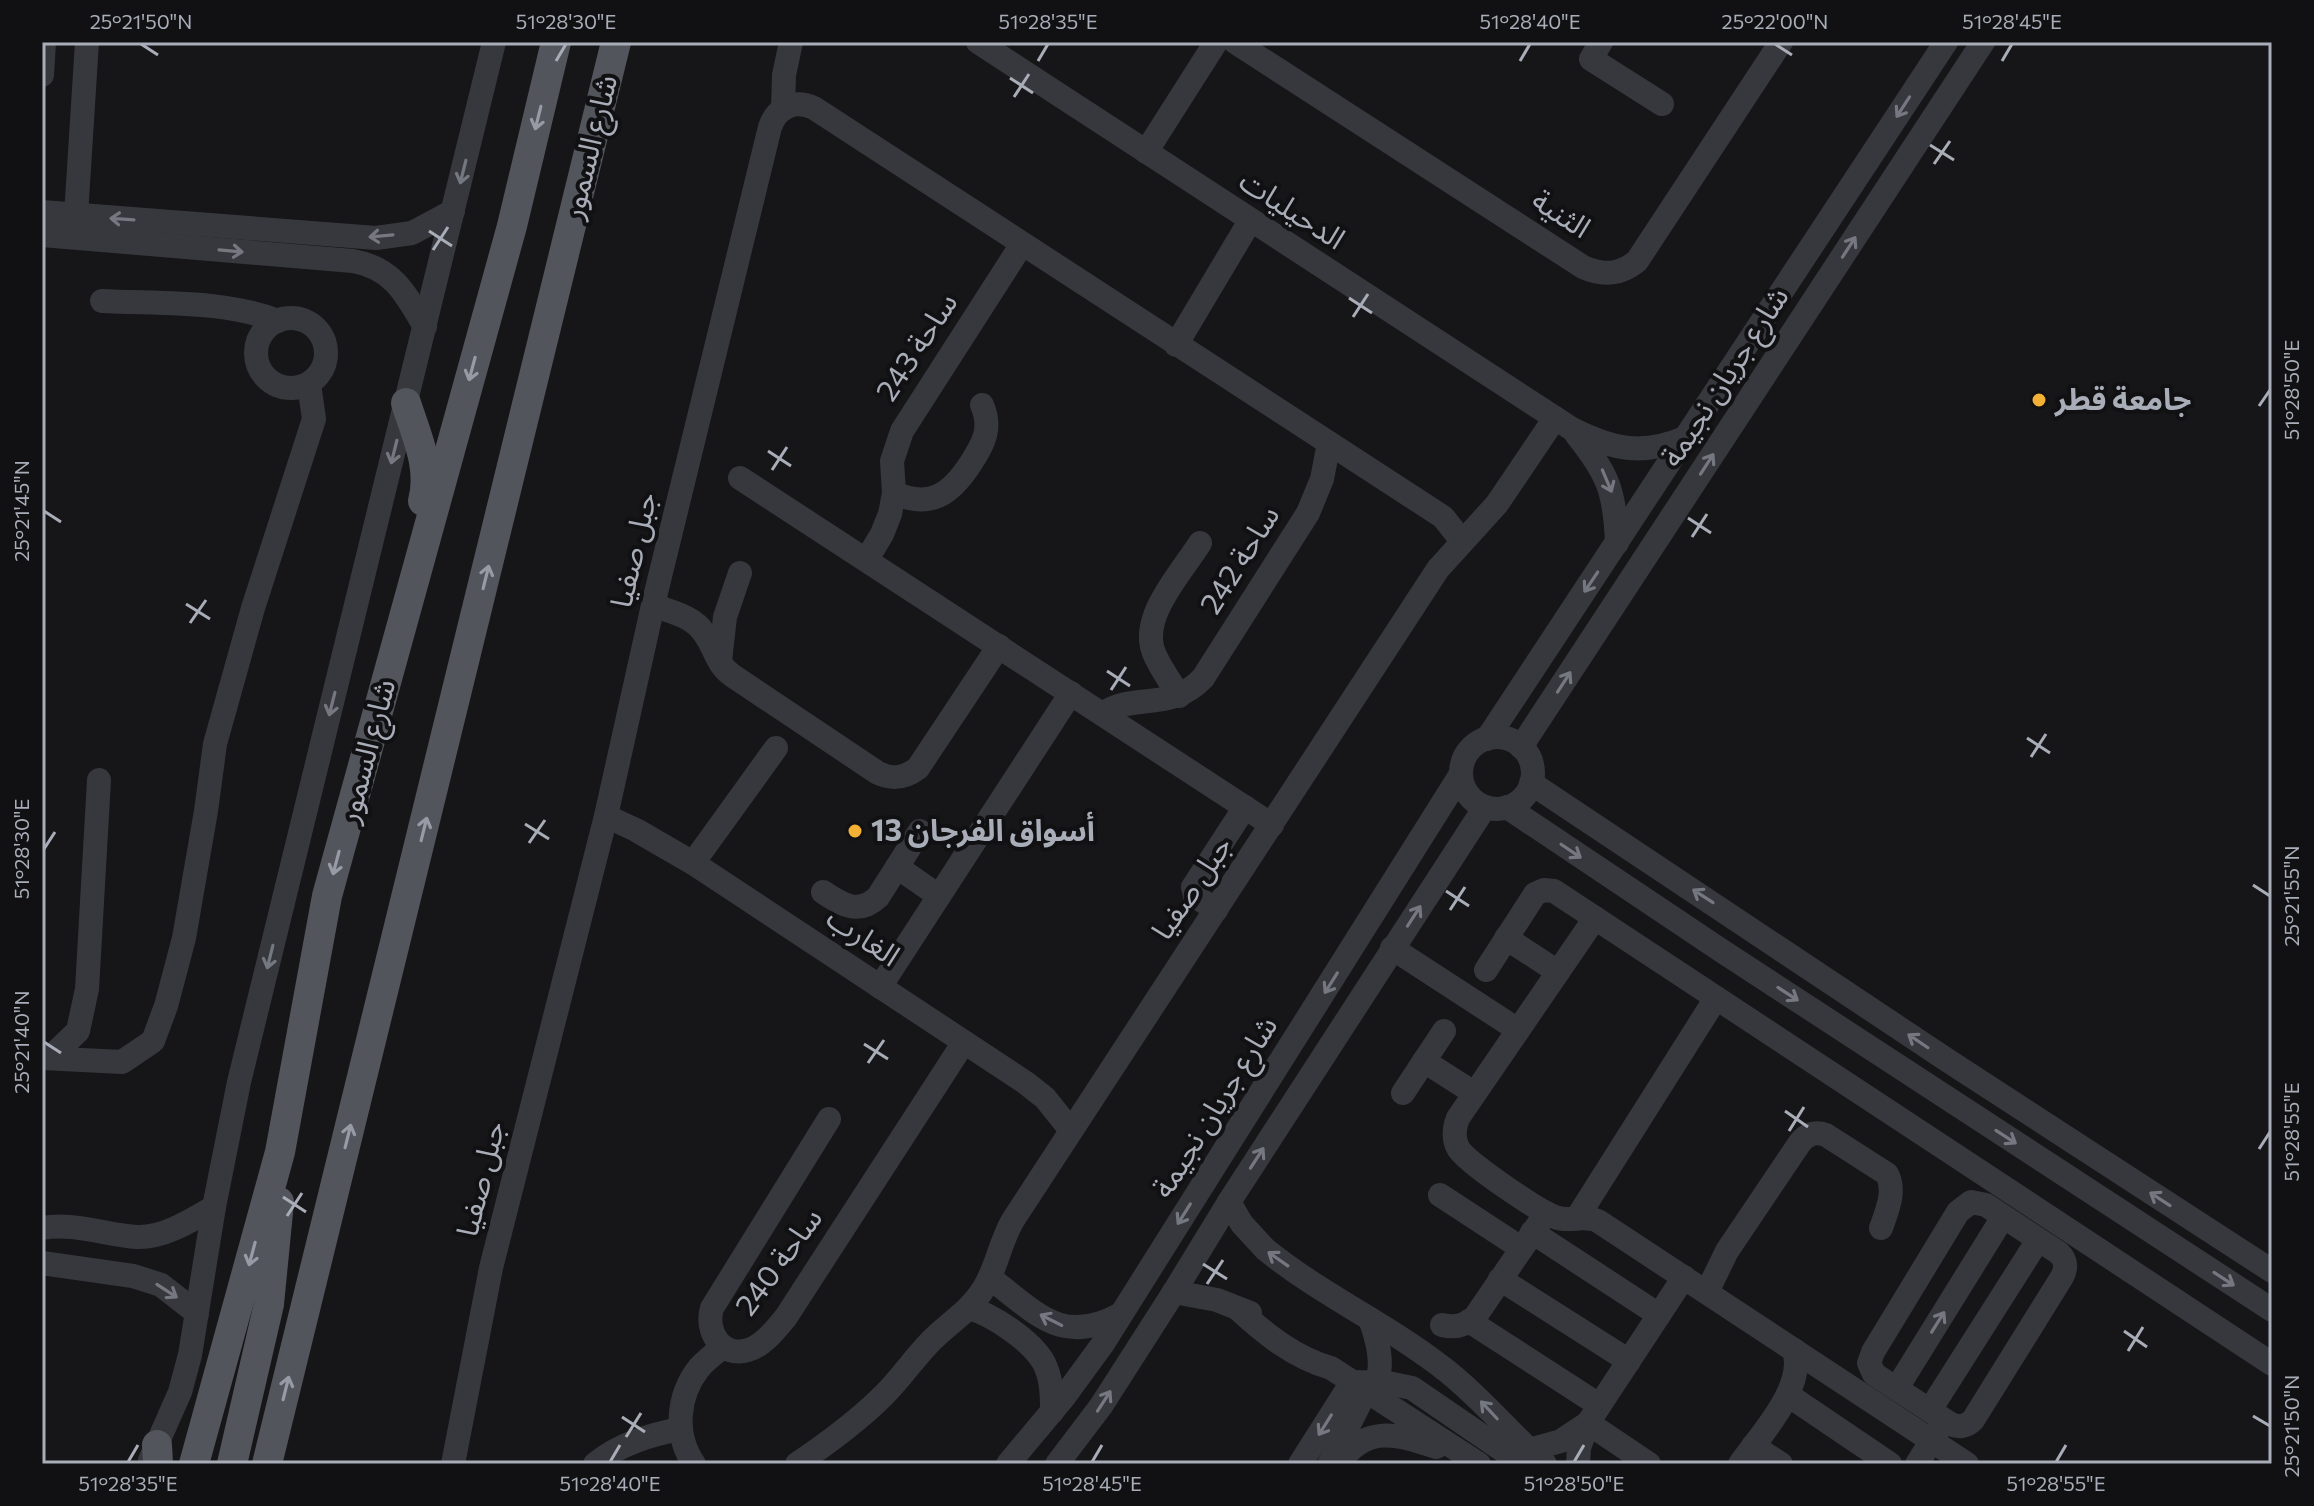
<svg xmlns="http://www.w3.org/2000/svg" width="2314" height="1506" viewBox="0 0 2314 1506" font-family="Commissioner,'Noto Sans Arabic',sans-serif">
<rect width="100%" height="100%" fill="#161618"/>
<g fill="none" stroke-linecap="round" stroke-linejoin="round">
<g stroke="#37383d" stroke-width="24">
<path d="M978,42L1572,429C1614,450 1643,456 1687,437"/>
<path d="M1235,42L1583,267C1603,276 1620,275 1637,261L1781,42"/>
<path d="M1601,42L1591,59L1662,104"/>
<path d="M42,75L44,42"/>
<path d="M783,108L784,75L791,42"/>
<path d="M1146,152L1216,42"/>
<path d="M42,212L376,238L412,233L453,211"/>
<path d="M75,231L87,42"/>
<path d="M42,235L353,261C393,268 406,294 425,327"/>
<path d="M102,301C160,304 223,300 278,321"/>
<circle cx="291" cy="353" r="35"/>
<path d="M1176,345L1250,221"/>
<path d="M1576,434C1608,474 1615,491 1617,543"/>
<path d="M740,478L1272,825"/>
<path d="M894,493C931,509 951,494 971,463C984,443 992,428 982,405"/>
<path d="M867,559L882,534L890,514L894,493L892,461L902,431L1022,244"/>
<path d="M653,605C671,612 693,616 704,633C716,649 715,663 733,676L878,773C893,780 905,778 918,768L999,646"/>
<path d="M720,661L725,617L740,573"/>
<path d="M1179,696C1171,682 1160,668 1154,653C1139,617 1182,572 1200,543"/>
<path d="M1103,714C1131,692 1170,713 1203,678L1308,513L1322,479L1329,443"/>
<circle cx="1497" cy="773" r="36"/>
<path d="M1487,739L1946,42"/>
<path d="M1521,747L1983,42"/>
<path d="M1531,783L1947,1060L2272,1271"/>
<path d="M1507,807L1722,951L2272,1310"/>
<path d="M606,816L636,830L693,863L1026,1083L1045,1098L1065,1123L1072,1128"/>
<path d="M693,863L776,748"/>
<path d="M897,867L939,896"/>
<path d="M823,892C842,905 859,915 878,897L920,831"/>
<path d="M1216,910L1195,896L1193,887L1245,807"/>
<path d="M1595,918L1458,1118C1454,1128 1453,1138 1458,1148C1466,1162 1538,1211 1555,1217C1570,1223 1583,1214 1598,1221L1967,1464"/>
<path d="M1506,938L1558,972"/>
<path d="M1392,948L1518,1030"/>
<path d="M1486,970L1535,894L1544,890L1554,891L2272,1364"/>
<path d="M880,987L1071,693"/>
<path d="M42,1058L122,1062L153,1041L166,1006L184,938L206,811L215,744L253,608L314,419L309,384"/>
<path d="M50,1058L78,1031L87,989L99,780"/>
<path d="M1424,1061L1474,1093"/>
<path d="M1403,1093L1444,1031"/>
<path d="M829,1119L712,1308C705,1331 721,1358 748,1350C763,1346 776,1329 786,1317L964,1042"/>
<path d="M1440,1195L1521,1248"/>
<path d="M1229,1202L1242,1224L1265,1249C1320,1294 1387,1324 1443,1368C1480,1396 1510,1434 1545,1464"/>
<path d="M1971,1202L1986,1205L2059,1253C2066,1260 2067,1268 2062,1277L1973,1420C1966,1427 1958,1428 1949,1423L1874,1374L1869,1363L1873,1352L1958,1212Z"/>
<path d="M1577,1218L1716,998"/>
<path d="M42,1228C74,1222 106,1235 137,1237C164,1238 192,1220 214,1207"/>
<path d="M1532,1232L1659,1315"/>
<path d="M42,1263L133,1276L152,1282L161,1285L197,1313"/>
<path d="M990,1278C1036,1312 1061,1347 1121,1314"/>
<path d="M1500,1279L1629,1361"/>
<path d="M1174,1292L1217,1300L1250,1313"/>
<path d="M1707,1292L1727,1251L1799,1144C1806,1134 1815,1131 1826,1135L1887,1174C1896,1191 1887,1211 1881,1228"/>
<path d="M969,1308C993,1315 1032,1341 1044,1363C1052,1379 1052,1396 1052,1412"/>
<path d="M1238,1309C1265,1334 1295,1358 1331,1368L1479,1464"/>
<path d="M1469,1321L1599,1405"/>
<path d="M1442,1325C1455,1328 1465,1326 1475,1317L1546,1213"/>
<path d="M1897,1388L2003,1217"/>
<path d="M1788,1395L1890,1464"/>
<path d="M1930,1410L2038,1240"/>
<path d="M1588,1423L1649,1464"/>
<path d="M1753,1446L1781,1464"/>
<path d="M1529,1450L1561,1441L1588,1423"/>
<path d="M150,1460L180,1392L190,1355L214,1207L239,1082L494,42"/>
<path d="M453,1464L491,1268L606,816L653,605L770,127C777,107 795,99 814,108L1443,517L1462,541"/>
<path d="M595,1464C620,1444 649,1435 680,1429"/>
<path d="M694,1464C674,1435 677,1396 699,1368C706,1360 715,1353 723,1347"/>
<path d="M797,1464C828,1443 857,1422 884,1395C901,1378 915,1357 932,1340C950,1322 971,1310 984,1288C997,1267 1000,1242 1013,1220L1438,569L1497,504L1555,418"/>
<path d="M1008,1464L1064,1397L1102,1345L1461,774"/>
<path d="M1057,1464L1101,1406L1174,1292L1229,1202L1485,807"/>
<path d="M1300,1464L1352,1382L1388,1383L1412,1388L1523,1464"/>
<path d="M1329,1464L1366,1391C1370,1388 1374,1386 1376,1382C1385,1365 1376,1335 1370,1319"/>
<path d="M1339,1464C1365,1424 1398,1434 1436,1447"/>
<path d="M1578,1464L1579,1448L1588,1423L1684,1277"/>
<path d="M1740,1464C1761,1434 1806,1387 1794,1350"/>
<path d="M1917,1464L1939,1429"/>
</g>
<g stroke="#53555c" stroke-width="30">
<path d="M406,403C416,435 432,467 423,501"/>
<path d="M157,1445L158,1464"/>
<path d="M194,1464L280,1152L327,896L512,226L556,42"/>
<path d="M232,1464L269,1304L279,1202"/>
<path d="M267,1464L616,42"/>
</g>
</g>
<defs><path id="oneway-shaft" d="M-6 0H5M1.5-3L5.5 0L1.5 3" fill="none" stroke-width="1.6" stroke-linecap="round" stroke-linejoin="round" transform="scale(2)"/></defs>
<g stroke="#757881">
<use href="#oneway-shaft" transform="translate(1903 107) rotate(123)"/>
<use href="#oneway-shaft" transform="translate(463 172) rotate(104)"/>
<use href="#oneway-shaft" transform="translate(122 219) rotate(-176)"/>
<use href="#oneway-shaft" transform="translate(381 236) rotate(175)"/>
<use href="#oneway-shaft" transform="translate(1849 247) rotate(-57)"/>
<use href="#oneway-shaft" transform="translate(231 251) rotate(5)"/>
<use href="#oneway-shaft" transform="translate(394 452) rotate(104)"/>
<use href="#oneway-shaft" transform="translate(1707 464) rotate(-57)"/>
<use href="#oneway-shaft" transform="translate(1607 481) rotate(67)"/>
<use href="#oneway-shaft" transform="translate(1591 582) rotate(124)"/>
<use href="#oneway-shaft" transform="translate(1564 682) rotate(-57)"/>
<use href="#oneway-shaft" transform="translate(332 704) rotate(104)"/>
<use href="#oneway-shaft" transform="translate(1571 851) rotate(34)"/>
<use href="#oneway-shaft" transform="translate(1703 896) rotate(-147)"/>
<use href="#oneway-shaft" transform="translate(1414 916) rotate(-57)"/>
<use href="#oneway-shaft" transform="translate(270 957) rotate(104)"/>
<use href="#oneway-shaft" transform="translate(1331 983) rotate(122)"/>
<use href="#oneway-shaft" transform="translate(1788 994) rotate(33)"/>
<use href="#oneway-shaft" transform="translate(1918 1041) rotate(-146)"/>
<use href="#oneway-shaft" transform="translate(2006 1137) rotate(33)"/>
<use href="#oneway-shaft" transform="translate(1257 1158) rotate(-57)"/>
<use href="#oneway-shaft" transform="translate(2160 1199) rotate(-147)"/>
<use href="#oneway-shaft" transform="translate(1184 1214) rotate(122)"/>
<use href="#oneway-shaft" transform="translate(1278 1259) rotate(-145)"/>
<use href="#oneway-shaft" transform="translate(2224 1279) rotate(33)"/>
<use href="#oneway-shaft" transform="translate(167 1291) rotate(33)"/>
<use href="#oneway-shaft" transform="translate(1051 1320) rotate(-153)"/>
<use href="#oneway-shaft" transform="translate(1938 1322) rotate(-58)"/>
<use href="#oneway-shaft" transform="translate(1104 1401) rotate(-57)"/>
<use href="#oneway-shaft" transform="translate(1489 1410) rotate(-133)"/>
<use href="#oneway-shaft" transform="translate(1325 1425) rotate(122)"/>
</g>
<g stroke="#979ba6">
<use href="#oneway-shaft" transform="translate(538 118) rotate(104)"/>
<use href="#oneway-shaft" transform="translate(472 369) rotate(105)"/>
<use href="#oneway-shaft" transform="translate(486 577) rotate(-76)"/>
<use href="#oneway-shaft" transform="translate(424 829) rotate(-76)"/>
<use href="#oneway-shaft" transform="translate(336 863) rotate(105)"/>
<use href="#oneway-shaft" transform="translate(348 1136) rotate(-76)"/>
<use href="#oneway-shaft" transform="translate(252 1254) rotate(105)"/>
<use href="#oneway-shaft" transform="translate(286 1388) rotate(-76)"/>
</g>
<path fill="none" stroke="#a8adb8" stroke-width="3" d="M141,44L158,55M1775,44L1792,55M556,61L566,44M1038,61L1048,44M1520,61L1530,44M2002,61L2012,44M1010,78L1033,93M1014,97L1029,74M1930,145L1954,160M1934,164L1950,141M429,231L452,246M433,250L448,227M1349,298L1372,313M1353,317L1368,294M2259,406L2270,390M768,451L791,466M772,470L787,447M44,511L61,522M1688,518L1711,533M1692,537L1707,514M186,604L210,619M190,623L206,600M1107,671L1130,686M1111,690L1126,667M2027,738L2050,753M2031,757L2046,734M525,824L549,839M529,843L545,820M44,849L55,832M2253,885L2270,896M1446,891L1469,906M1450,910L1465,887M44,1042L61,1053M864,1044L888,1059M868,1063L884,1040M1785,1111L1808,1127M1789,1131L1804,1107M2259,1149L2270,1132M283,1197L306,1212M287,1216L302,1193M1203,1264L1227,1279M1207,1284L1223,1260M2124,1331L2147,1347M2128,1351L2143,1327M2253,1416L2270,1426M622,1417L645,1432M626,1437L641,1413M128,1462L138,1445M610,1462L620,1445M1092,1462L1102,1445M1574,1462L1584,1445M2056,1462L2066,1445"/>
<g fill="#f2b134" stroke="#111113" stroke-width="3">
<circle cx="2039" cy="400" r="8"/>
<circle cx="855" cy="831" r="8"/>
</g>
<g text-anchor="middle" stroke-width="8" stroke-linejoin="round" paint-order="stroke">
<g font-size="30" fill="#a8adb8" stroke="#111113">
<text transform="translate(590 147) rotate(-76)" y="10">شارع السمور</text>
<text transform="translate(1292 210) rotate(33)" y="10">الدحيليات</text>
<text transform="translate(1561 214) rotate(33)" y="10">الثنية</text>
<text transform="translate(917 347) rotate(-57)" y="10">ساحة 243</text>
<text transform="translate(1725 377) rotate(-57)" y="10">شارع جريان نجيمة</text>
<text transform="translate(634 550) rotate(-77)" y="10">جبل صفيا</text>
<text transform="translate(1240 560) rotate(-58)" y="10">ساحة 242</text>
<text transform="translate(367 751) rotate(-75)" y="10">شارع السمور</text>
<text transform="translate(1192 888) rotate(-56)" y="10">جبل صفيا</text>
<text transform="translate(863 937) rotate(34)" y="10">الغارب</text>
<text transform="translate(1215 1107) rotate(-58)" y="10">شارع جريان نجيمة</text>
<text transform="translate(481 1179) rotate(-76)" y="10">جبل صفيا</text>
<text transform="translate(779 1262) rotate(-54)" y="10">ساحة 240</text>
</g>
<g font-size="30" font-weight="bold" fill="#a8adb8" stroke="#111113" text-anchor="start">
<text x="2055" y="410">جامعة قطر</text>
<text x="871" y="841">أسواق الفرجان 13</text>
</g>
</g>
<rect width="2314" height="1506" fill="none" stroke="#111113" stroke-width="88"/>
<rect x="44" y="44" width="2226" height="1418" fill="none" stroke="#a8adb8" stroke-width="3"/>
<g font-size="20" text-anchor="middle" fill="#a8adb8">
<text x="141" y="29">25°21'50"N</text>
<text x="566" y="29">51°28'30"E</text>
<text x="1048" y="29">51°28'35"E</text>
<text x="1530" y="29">51°28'40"E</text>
<text x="1775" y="29">25°22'00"N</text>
<text x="2012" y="29">51°28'45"E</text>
<text transform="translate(2292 390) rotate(-90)" y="7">51°28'50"E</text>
<text transform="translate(22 511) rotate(-90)" y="7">25°21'45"N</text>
<text transform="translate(22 849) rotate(-90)" y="7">51°28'30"E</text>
<text transform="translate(2292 896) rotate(-90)" y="7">25°21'55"N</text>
<text transform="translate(22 1042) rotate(-90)" y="7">25°21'40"N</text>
<text transform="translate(2292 1132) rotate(-90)" y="7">51°28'55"E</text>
<text transform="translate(2292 1426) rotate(-90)" y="7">25°21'50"N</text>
<text x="128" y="1491">51°28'35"E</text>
<text x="610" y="1491">51°28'40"E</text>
<text x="1092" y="1491">51°28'45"E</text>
<text x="1574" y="1491">51°28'50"E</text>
<text x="2056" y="1491">51°28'55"E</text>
</g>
</svg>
